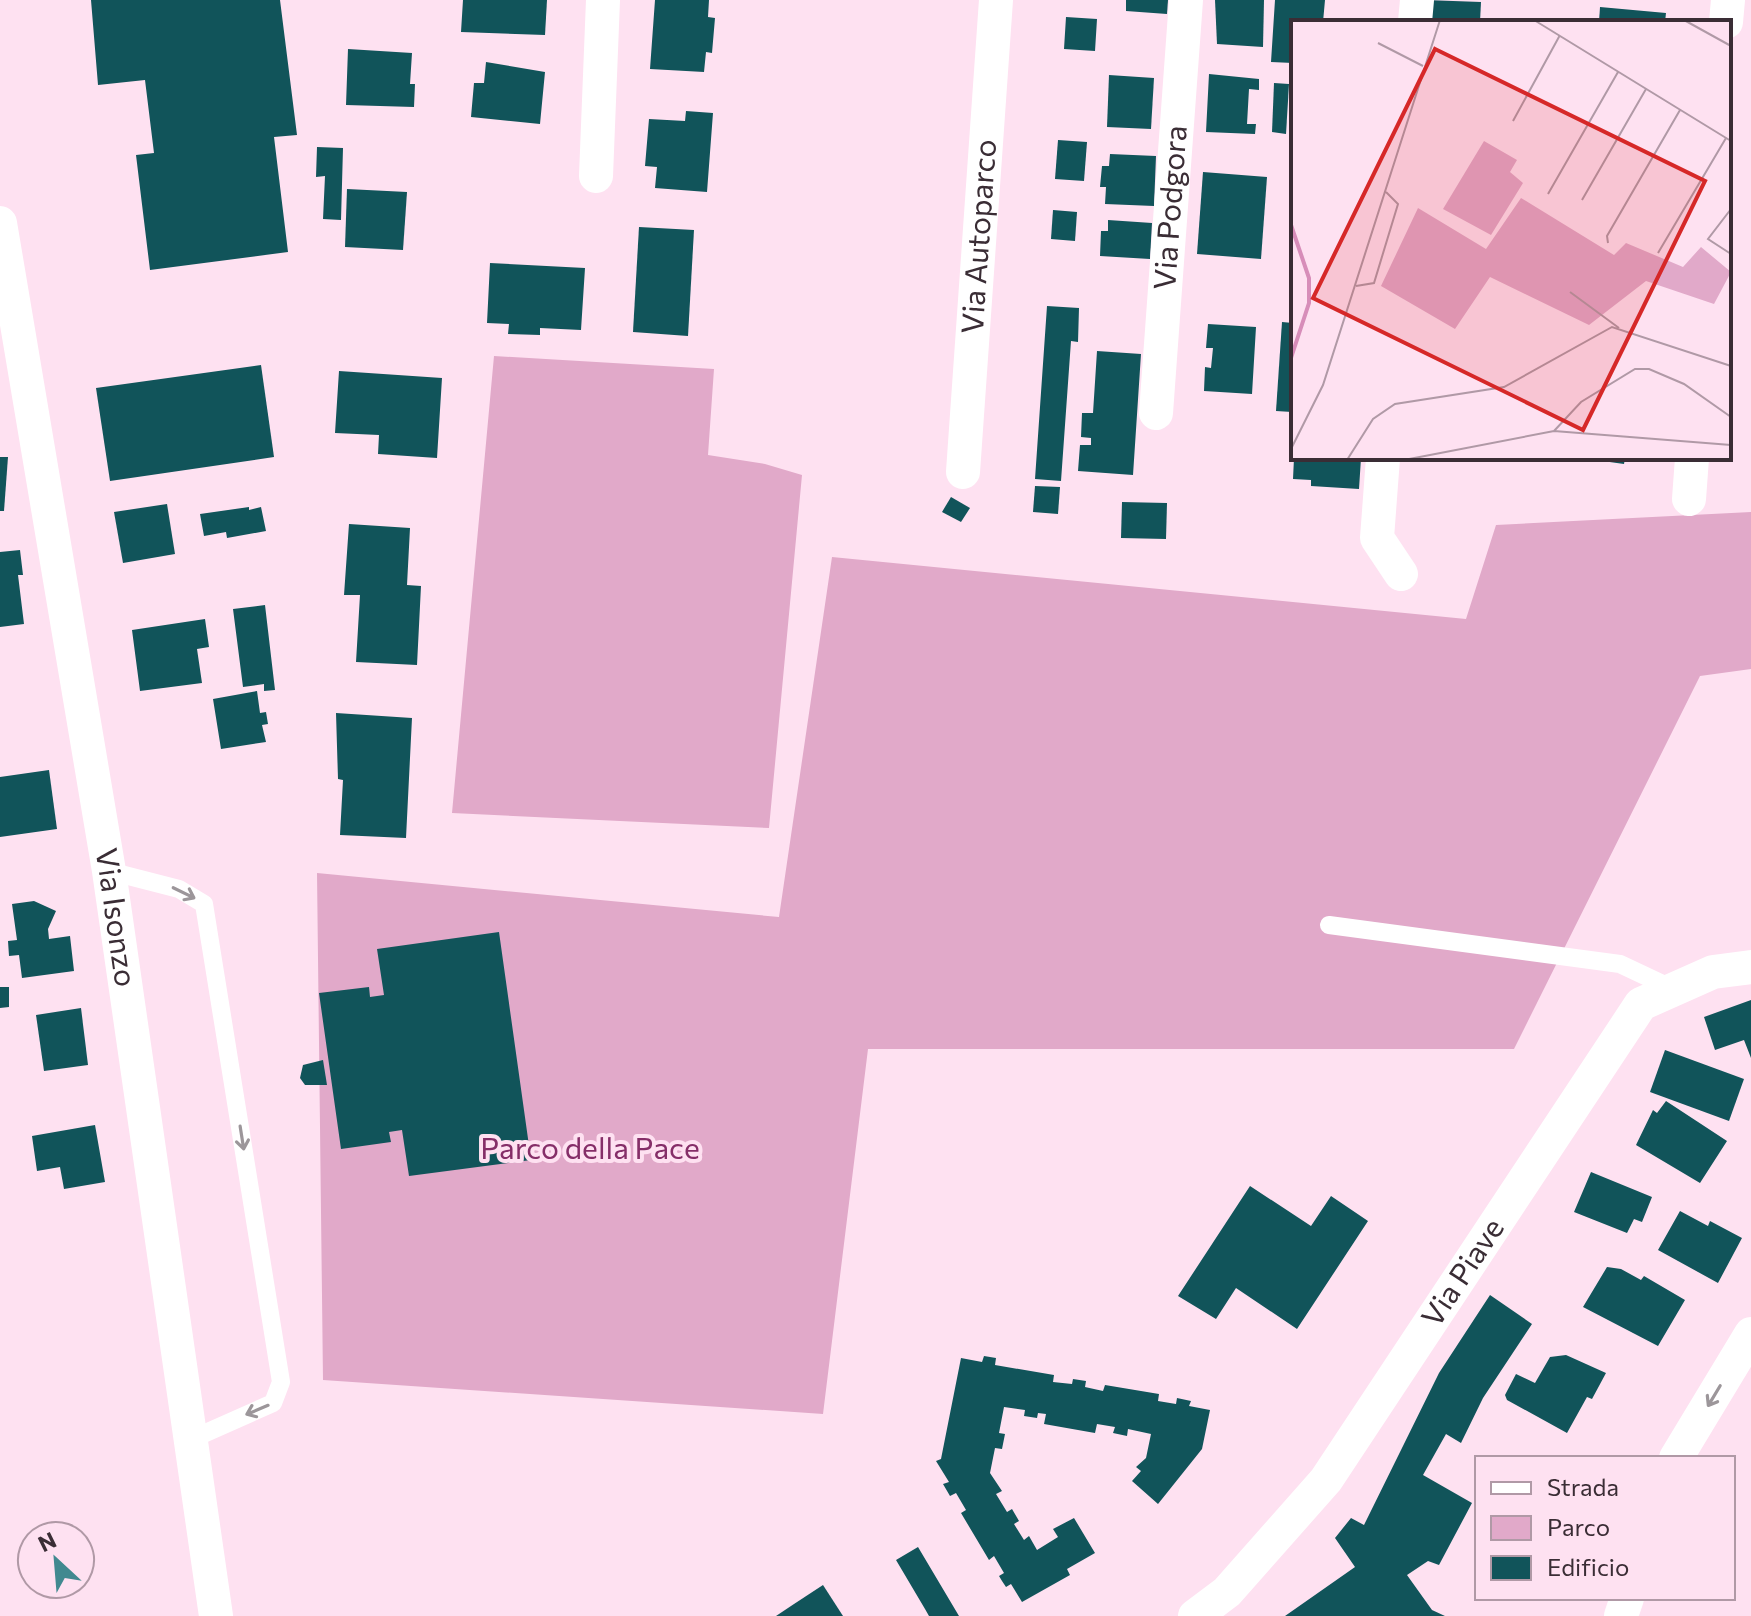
<svg xmlns="http://www.w3.org/2000/svg" width="1751" height="1616" viewBox="0 0 1751 1616" font-family="Commissioner,sans-serif">
<rect width="100%" height="100%" fill="#fee1f1"/>
<g fill="#e1a9c9">
<path d="M494,356L714,369L708,455L765,464L802,475L769,828L452,813Z"/>
<path d="M1751,512V669L1700,676L1514,1049H868L823,1414L323,1380L317,873L779,917L832,557L1466,619L1496,525Z"/>
</g>
<g fill="#11545a">
<path d="M91,0H280L297,135L274,137L288,252L150,270L136,155L154,153L145,80L98,85Z"/>
<path d="M463,0H547L545,35L461,32Z"/>
<path d="M655,0H709L708,17L715,18L712,53L706,52L704,72L650,69Z"/>
<path d="M1126,0H1168L1167,14L1126,11Z"/>
<path d="M1215,0H1264L1263,47L1217,44Z"/>
<path d="M1275,0H1325L1323,22H1293V63L1271,62Z"/>
<path d="M1425,0L1481,2L1480,22H1424Z"/>
<path d="M1600,7L1666,13L1665,22H1599Z"/>
<path d="M1066,17L1097,19L1095,51L1064,49Z"/>
<path d="M348,49L412,53L410,84H415L414,107L346,105Z"/>
<path d="M486,62L545,72L540,124L471,117L474,83H484Z"/>
<path d="M1209,74L1259,79V90L1249,89L1247,124H1256L1255,134L1206,132Z"/>
<path d="M1109,75L1154,78L1151,129L1107,127Z"/>
<path d="M1274,83L1289,84L1286,134L1272,132Z"/>
<path d="M686,111L713,113L707,192L655,188L657,167L645,166L649,119L685,121Z"/>
<path d="M1058,140L1087,142L1084,181L1055,179Z"/>
<path d="M317,147L343,148L341,220L323,219L325,176L316,177Z"/>
<path d="M1110,154L1156,156L1154,206L1105,204L1106,187H1100L1102,166H1109Z"/>
<path d="M1203,172L1267,177L1261,259L1197,254Z"/>
<path d="M347,189L407,192L403,250L345,247Z"/>
<path d="M1053,210L1077,212L1075,241L1051,239Z"/>
<path d="M1108,220L1152,223L1150,259L1100,256L1101,231H1108Z"/>
<path d="M639,227L694,230L688,336L633,332Z"/>
<path d="M490,263L585,268L581,330L540,328V335L508,334L509,324L487,323Z"/>
<path d="M1047,306L1079,308L1078,342L1071,341L1061,481L1035,479Z"/>
<path d="M1282,322L1293,323L1292,412L1276,411Z"/>
<path d="M1208,324L1256,327L1252,394L1204,391L1205,367L1211,368L1213,348H1206Z"/>
<path d="M1097,351L1141,354L1133,475L1078,471L1080,445H1091V438L1081,437L1082,413H1093Z"/>
<path d="M261,365L274,457L110,481L96,388Z"/>
<path d="M339,371L442,378L437,458L378,454L379,435L335,433Z"/>
<path d="M0,457H8L4,511H0Z"/>
<path d="M1294,458H1361L1359,489L1311,486V480L1293,479Z"/>
<path d="M1581,458H1625L1624,464Z"/>
<path d="M1035,486L1060,487L1058,514L1033,512Z"/>
<path d="M951,497L970,508L961,522L942,512Z"/>
<path d="M1122,502L1167,503L1166,539L1121,538Z"/>
<path d="M167,504L175,554L123,563L114,512Z"/>
<path d="M249,507V510L261,507L266,531L227,538L226,532L204,536L200,514Z"/>
<path d="M349,524L410,528L407,585L421,586L417,665L356,662L360,595H344Z"/>
<path d="M20,550L23,575H18L24,624L0,627V552Z"/>
<path d="M265,605L275,690L264,691V684L243,687L233,609Z"/>
<path d="M205,619L209,647L197,649L202,683L140,691L132,630Z"/>
<path d="M257,691L260,713L266,712L268,724L262,725L266,742L221,749L213,699Z"/>
<path d="M336,713L412,718L406,838L340,835L343,780L338,779Z"/>
<path d="M49,770L57,829L0,837V777Z"/>
<path d="M34,901L56,911L48,929L49,939L70,936L74,971L22,978L19,955L9,956L8,941L17,940L12,904Z"/>
<path d="M499,932L531,1160L409,1176L402,1130L389,1132L391,1142L341,1149L319,993L369,987L370,997L384,995L377,949Z"/>
<path d="M0,987H9V1007L0,1008Z"/>
<path d="M1751,1000V1058L1744,1040L1715,1050L1704,1017Z"/>
<path d="M81,1008L88,1065L44,1071L36,1015Z"/>
<path d="M1665,1050L1744,1079L1729,1121L1650,1092Z"/>
<path d="M323,1060L327,1085H305L300,1078L303,1065Z"/>
<path d="M1666,1101L1727,1141L1700,1183L1636,1145L1653,1110L1657,1113Z"/>
<path d="M95,1125L105,1182L64,1189L60,1167L37,1171L32,1136Z"/>
<path d="M1591,1172L1652,1197L1642,1222L1634,1219L1627,1233L1574,1212Z"/>
<path d="M1250,1186L1311,1226L1331,1196L1368,1221L1297,1329L1236,1288L1216,1319L1178,1296Z"/>
<path d="M1680,1211L1708,1226L1710,1221L1742,1238L1718,1283L1658,1250Z"/>
<path d="M1607,1267L1621,1269L1641,1280L1644,1276L1685,1300L1658,1346L1583,1307Z"/>
<path d="M1490,1295L1532,1324L1483,1398L1461,1443L1446,1434L1423,1475L1472,1503L1439,1565L1428,1561L1407,1575L1432,1610L1445,1616H1285L1355,1567L1335,1538L1351,1518L1364,1525L1439,1373Z"/>
<path d="M1566,1355L1606,1373L1592,1399L1587,1397L1567,1433L1507,1400L1505,1395L1516,1374L1535,1383L1550,1357Z"/>
<path d="M984,1356L996,1358L995,1365L1054,1375L1053,1382L1072,1384L1073,1379L1086,1381L1085,1387L1103,1391L1105,1385L1159,1394L1158,1401L1176,1404L1177,1398L1191,1401L1189,1406L1210,1410L1202,1449L1158,1504L1132,1481L1141,1471L1136,1467L1146,1458L1151,1434L1128,1429L1127,1436L1113,1433L1115,1427L1097,1424L1095,1433L1044,1424L1046,1414L1038,1413L1037,1418L1024,1416L1025,1410L1004,1407L999,1433L1005,1434L1002,1449L995,1448L990,1473L1002,1491L996,1494L1007,1512L1012,1509L1019,1521L1014,1524L1024,1540L1029,1536L1037,1550L1058,1537L1053,1529L1074,1518L1095,1553L1067,1569L1070,1575L1022,1602L1011,1584L1006,1587L1002,1581L999,1576L1004,1573L994,1556L989,1560L961,1513L966,1510L956,1493L950,1496L943,1484L949,1482L936,1461L941,1459L961,1358L982,1362Z"/>
<path d="M918,1547L959,1616H929L925,1609L896,1560Z"/>
<path d="M823,1585L843,1616H776L794,1604Z"/>
</g>
<g fill="none" stroke-linecap="round" stroke-linejoin="round">
<g stroke="#fff" stroke-width="18">
<path d="M109,871L179,889L204,904L281,1382L273,1403L192,1439"/>
<path d="M1329,925L1620,964L1673,989"/>
</g>
<g stroke="#fff" stroke-width="34">
<path d="M1415,22L1417,0"/>
<path d="M1726,22L1728,0"/>
<path d="M596,176L603,0"/>
<path id="s1" d="M0,223L109,871L216,1616"/>
<path id="s2" d="M1156,413L1186,0"/>
<path d="M1383,458L1377,538L1401,574"/>
<path id="s3" d="M963,472L996,0"/>
<path d="M1689,499L1692,458"/>
<path d="M1676,1458L1751,1334"/>
<path id="s4" d="M1195,1616L1227,1592L1326,1480L1641,1004L1713,972L1751,967"/>
<path d="M1621,1616L1627,1598"/>
</g>
</g>
<defs><path id="oneway-shaft" d="M-6 0H5M1.5-3L5.5 0L1.5 3" fill="none" stroke-width="1.6" stroke-linecap="round" stroke-linejoin="round" transform="scale(2)"/></defs>
<g stroke="#9c969a">
<use href="#oneway-shaft" transform="translate(184 893) rotate(26)"/>
<use href="#oneway-shaft" transform="translate(242 1138) rotate(81)"/>
<use href="#oneway-shaft" transform="translate(1714 1396) rotate(121)"/>
<use href="#oneway-shaft" transform="translate(257 1410) rotate(157)"/>
</g>
<g text-anchor="middle" stroke-width="8" stroke-linejoin="round" paint-order="stroke">
<g font-size="30" fill="#3a2d35" stroke="#fee1f1">
<text dy="10" stroke="none"><textPath href="#s2" startOffset="206">Via Podgora</textPath></text>
<text dy="10" stroke="none"><textPath href="#s3" startOffset="236">Via Autoparco</textPath></text>
<text dy="10" stroke="none"><textPath href="#s1" startOffset="704">Via Isonzo</textPath></text>
<text dy="10" stroke="none"><textPath href="#s4" startOffset="438">Via Piave</textPath></text>
</g>
<g font-size="30" fill="#852e68" stroke="#fee1f1">
<text x="590" y="1159">Parco della Pace</text>
</g>
</g>
<g transform="translate(1291 20)">
<rect width="440" height="440" fill="#fee1f1"/>
<path d="M193,121L226,140L219,152L232,163L200,215L152,189ZM230,178L323,235L335,223L392,247L410,227L440,252L423,284L355,261L298,305L199,257L164,309L90,266L127,188L195,229Z" fill="#e1a9c9"/>
<path fill="none" stroke="#d78db9" stroke-width="4" d="M0,205L18,258V283L0,338"/>
<path fill="none" stroke="#b099a6" stroke-width="2" d="M243,0L440,121M393,0L440,26M87,23L132,46M222,101L269,15M257,174L327,52M291,180L355,69M440,189L417,219L440,234M317,223L316,216L389,90M367,233L435,118M65,266L83,263L107,184L95,172M279,272L328,308M263,411L290,382L344,349H358L393,364L440,397M0,429L32,365L149,0M56,440L82,399L104,384L213,367L321,307L440,346M113,440L263,411L440,425"/>
<path fill="#d62828" fill-opacity="0.15" stroke="#d62828" stroke-width="4" d="M144,29L414,161L292,410L22,278Z"/>
<rect width="440" height="440" fill="none" stroke="#3a2d35" stroke-width="4"/>
</g>
<rect x="1475" y="1456" width="260" height="144" fill="#fee1f1" stroke="#b099a6" stroke-width="2"/>
<rect x="1491" y="1482" width="40" height="12" fill="#ffffff" stroke="#b099a6" stroke-width="2"/>
<text x="1547" y="1496" font-size="24" fill="#3a2d35">Strada</text>
<rect x="1491" y="1516" width="40" height="24" fill="#e1a9c9" stroke="#b099a6" stroke-width="2"/>
<text x="1547" y="1536" font-size="24" fill="#3a2d35">Parco</text>
<rect x="1491" y="1556" width="40" height="24" fill="#11545a" stroke="#b099a6" stroke-width="2"/>
<text x="1547" y="1576" font-size="24" fill="#3a2d35">Edificio</text>
<g transform="translate(56 1560) rotate(334)"><circle r="38" fill="#fee1f1" stroke="#b099a6" stroke-width="2"/>
<path d="M0-6L14 30L0 20L-14 30Z" fill="#418990"/>
<text y="-12" font-size="22" font-weight="bold" text-anchor="middle" fill="#3a2d35">N</text>
</g>
</svg>
